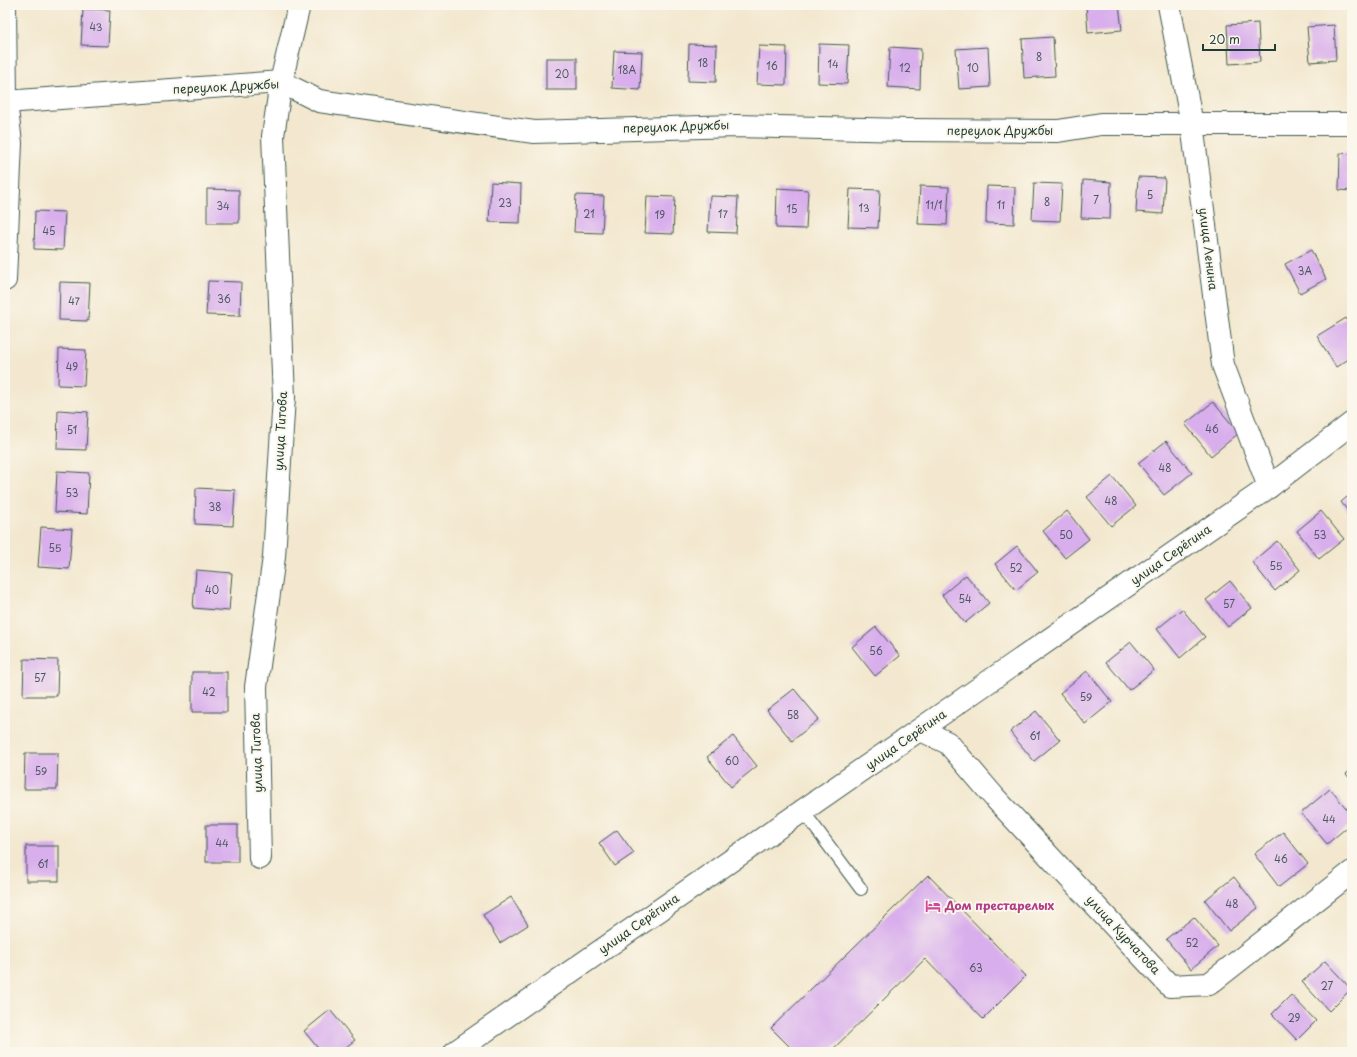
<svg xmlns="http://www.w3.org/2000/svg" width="1357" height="1057" viewBox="0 0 1357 1057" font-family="'Playpen Sans',sans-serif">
<rect width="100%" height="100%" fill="#fbf7ec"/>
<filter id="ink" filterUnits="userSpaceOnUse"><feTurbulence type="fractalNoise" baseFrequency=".025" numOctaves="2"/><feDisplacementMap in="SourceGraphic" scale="8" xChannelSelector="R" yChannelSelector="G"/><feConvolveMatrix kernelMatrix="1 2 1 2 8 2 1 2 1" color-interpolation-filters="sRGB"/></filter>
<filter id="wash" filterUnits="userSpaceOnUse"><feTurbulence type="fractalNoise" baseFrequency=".012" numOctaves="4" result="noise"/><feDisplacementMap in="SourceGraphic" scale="16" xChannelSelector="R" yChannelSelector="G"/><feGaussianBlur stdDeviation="0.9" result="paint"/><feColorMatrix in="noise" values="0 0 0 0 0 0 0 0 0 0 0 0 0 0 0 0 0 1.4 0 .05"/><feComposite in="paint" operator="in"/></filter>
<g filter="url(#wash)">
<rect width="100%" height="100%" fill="#f3e8cf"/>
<g id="blocks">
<g fill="#d8aeec">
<path d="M1086,5H1119L1122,30L1088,33Z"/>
<path d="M83,9L110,10L108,46L81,45Z"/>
<path d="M1258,23L1260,62L1229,64L1227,25Z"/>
<path d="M1334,25L1336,60L1310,62L1307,27Z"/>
<path d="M1053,37L1055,76L1024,78L1022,39Z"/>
<path d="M689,44L717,45L716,82L688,81Z"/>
<path d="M819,44L849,45L847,84L818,83Z"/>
<path d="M759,46L787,47L786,85L757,84Z"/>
<path d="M890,47L921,49L920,89L888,87Z"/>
<path d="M988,47L990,87L959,89L956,49Z"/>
<path d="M614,51L642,52L640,90L612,88Z"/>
<rect x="546" y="58" width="31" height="32"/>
<path d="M1340,153L1352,154V191L1339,190Z"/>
<path d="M1138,177L1165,178L1163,214L1136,212Z"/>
<path d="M1083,180L1111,182L1110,219L1081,218Z"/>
<path d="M491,182L521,184L520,223L489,222Z"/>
<path d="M1034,183L1062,184L1060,221L1032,220Z"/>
<path d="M920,186L949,187L947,225L918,224Z"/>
<path d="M987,186L1015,187L1014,224L986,223Z"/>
<path d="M777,188L808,190L806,229L776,228Z"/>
<path d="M207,189L239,190V223H207Z"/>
<path d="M850,189L880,190L878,228L848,227Z"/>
<path d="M576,195L604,196L602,233L574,232Z"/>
<path d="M647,196L675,197L673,234L645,233Z"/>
<path d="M710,196L738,197L736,233L708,232Z"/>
<path d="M35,211L65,212L63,250L34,249Z"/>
<path d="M1311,250L1326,279L1300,293L1285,264Z"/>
<path d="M208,281L241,282L240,316L206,315Z"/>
<path d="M60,282L90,283L88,321L59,320Z"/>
<path d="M1346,318L1352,328V357L1336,367L1317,336Z"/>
<path d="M59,349L86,350L84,386L58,385Z"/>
<path d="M1213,402L1239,433L1211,456L1185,424Z"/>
<path d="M58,410L88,412L86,450L57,449Z"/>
<path d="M1166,441L1192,473L1164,495L1138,463Z"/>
<path d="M57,471L89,473L87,514L55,512Z"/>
<path d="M1112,476L1136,506L1111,526L1087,497Z"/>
<path d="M196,488L235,490L233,526L195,524Z"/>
<path d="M1352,493V516L1341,502Z"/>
<path d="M1067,511L1089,539L1065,558L1043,531Z"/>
<path d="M1321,511L1344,539L1319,559L1297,531Z"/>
<path d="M41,527L72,529L69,569L38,567Z"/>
<path d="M1277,541L1300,570L1275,591L1252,562Z"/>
<path d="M1017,546L1038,572L1016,590L995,564Z"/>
<path d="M196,570L232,573L229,611L193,608Z"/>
<path d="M966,575L989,603L965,623L942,595Z"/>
<path d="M1230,581L1252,608L1228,627L1206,600Z"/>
<path d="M1182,609L1205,637L1180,658L1157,629Z"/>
<path d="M876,627L900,656L875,676L852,647Z"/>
<path d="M1131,642L1154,670L1129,690L1106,662Z"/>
<path d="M24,659L58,660L57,696H23Z"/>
<path d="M1087,671L1112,702L1085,724L1060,693Z"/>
<rect x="192" y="672" width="35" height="40"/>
<path d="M794,689L819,719L792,741L767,710Z"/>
<path d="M1036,711L1060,740L1034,761L1010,732Z"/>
<path d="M733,736L757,766L731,787L707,757Z"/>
<path d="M25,753H58L57,789H24Z"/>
<path d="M1352,769V781L1346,774Z"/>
<path d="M1330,789L1352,815V823L1327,844L1301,813Z"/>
<rect x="206" y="825" width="32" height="37"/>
<path d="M617,830L634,853L615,866L599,843Z"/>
<path d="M1283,832L1308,864L1279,887L1254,854Z"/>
<rect x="26" y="846" width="33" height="35"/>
<path d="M928,875L1026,976L983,1019L925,959L830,1052H795L771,1028Z"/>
<path d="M1234,877L1258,908L1229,931L1205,900Z"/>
<path d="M511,897L528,925L500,943L483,915Z"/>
<path d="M1194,917L1218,946L1191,969L1166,939Z"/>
<path d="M1325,961L1351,989L1329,1011L1302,982Z"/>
<path d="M1291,995L1316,1021L1297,1040L1272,1014Z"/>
<path d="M330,1010L355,1040L340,1052H321L304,1031Z"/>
</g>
</g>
</g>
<g filter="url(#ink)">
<use href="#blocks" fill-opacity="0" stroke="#3f574b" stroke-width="1"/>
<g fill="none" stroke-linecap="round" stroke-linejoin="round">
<g stroke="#3f574b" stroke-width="14">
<path id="service" d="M803,811L861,889"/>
</g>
<g stroke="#3f574b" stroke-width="24">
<g id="minor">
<path d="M1169,5L1192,124L1223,365L1269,487"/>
<path d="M5,102L281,82L319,101L534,132L736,126L907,130L1058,131L1101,124H1352"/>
<path d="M5,280L11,143L6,101L5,5"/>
<path d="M921,730L948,743L995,798L1170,986L1209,984L1352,872"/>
<path d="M260,858L256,687L274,557L284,397L273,136L281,82L299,5"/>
<path d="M455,1052L1269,487L1352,423"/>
</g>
</g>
<use href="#service" stroke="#fff" stroke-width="12"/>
<use href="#minor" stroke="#fff" stroke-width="22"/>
</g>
</g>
<defs>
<g id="hotel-bare" transform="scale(1.2)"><path d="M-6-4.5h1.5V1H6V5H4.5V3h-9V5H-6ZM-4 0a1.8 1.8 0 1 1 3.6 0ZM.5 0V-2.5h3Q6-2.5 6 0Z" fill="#d1479c" stroke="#fbf7ec" stroke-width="2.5" paint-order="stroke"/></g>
</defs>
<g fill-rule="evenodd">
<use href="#hotel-bare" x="933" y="906"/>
</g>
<g text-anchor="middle" stroke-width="4" stroke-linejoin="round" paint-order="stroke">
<g font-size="10" fill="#4d5962">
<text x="96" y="31">43</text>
<text x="1039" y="61">8</text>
<text x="703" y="67">18</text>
<text x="833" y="68">14</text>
<text x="772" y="70">16</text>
<text x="905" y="72">12</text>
<text x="973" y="72">10</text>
<text x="627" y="74">18А</text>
<text x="562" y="78">20</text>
<text x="1150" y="199">5</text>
<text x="1096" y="204">7</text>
<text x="1047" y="206">8</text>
<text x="505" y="207">23</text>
<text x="934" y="209">11/1</text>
<text x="1001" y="209">11</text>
<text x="223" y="210">34</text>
<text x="864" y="212">13</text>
<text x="792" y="213">15</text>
<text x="589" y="218">21</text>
<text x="723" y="218">17</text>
<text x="660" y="219">19</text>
<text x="49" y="235">45</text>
<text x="1305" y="275">3А</text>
<text x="224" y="303">36</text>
<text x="74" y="305">47</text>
<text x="72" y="371">49</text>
<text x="1212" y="433">46</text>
<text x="72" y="434">51</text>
<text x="1165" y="472">48</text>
<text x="72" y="497">53</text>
<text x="1111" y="505">48</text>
<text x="215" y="511">38</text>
<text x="1066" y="539">50</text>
<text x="1320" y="539">53</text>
<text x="55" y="552">55</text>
<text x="1276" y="570">55</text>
<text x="1016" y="572">52</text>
<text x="212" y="594">40</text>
<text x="965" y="603">54</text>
<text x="1229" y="608">57</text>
<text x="876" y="655">56</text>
<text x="40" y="682">57</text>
<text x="209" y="696">42</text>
<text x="1086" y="701">59</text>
<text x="793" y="719">58</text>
<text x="1035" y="740">61</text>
<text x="732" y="765">60</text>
<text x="41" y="775">59</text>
<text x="1329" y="823">44</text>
<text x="222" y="847">44</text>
<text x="1281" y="863">46</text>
<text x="43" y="868">61</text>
<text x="1232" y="908">48</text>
<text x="1192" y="947">52</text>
<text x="976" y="972">63</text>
<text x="1327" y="990">27</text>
<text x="1294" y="1022">29</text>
</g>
<g font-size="12" fill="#1f3d34" stroke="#fbf7ec">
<text transform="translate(226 87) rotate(-3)" y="4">переулок Дружбы</text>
<text transform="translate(676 127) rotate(-2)" y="4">переулок Дружбы</text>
<text x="1000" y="135">переулок Дружбы</text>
<text transform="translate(1208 249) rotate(83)" y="4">улица Ленина</text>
<text transform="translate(281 431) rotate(-87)" y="4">улица Титова</text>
<text transform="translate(1171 555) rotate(-35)" y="4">улица Серёгина</text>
<text transform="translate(906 740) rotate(-35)" y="4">улица Серёгина</text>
<text transform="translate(257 753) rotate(-92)" y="4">улица Титова</text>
<text transform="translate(639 924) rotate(-35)" y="4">улица Серёгина</text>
<text transform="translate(1123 935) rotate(47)" y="4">улица Курчатова</text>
</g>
<g font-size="12" font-weight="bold" fill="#b23c85" stroke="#fbf7ec" text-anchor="start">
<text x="945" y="910">Дом престарелых</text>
</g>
</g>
<rect width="1357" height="1057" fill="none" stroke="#fbf7ec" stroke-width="20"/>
<path d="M1203 44v6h72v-6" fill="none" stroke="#1f3d34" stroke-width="2"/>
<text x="1209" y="44" font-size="12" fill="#1f3d34" stroke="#fbf7ec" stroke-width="3" paint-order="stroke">20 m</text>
</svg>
